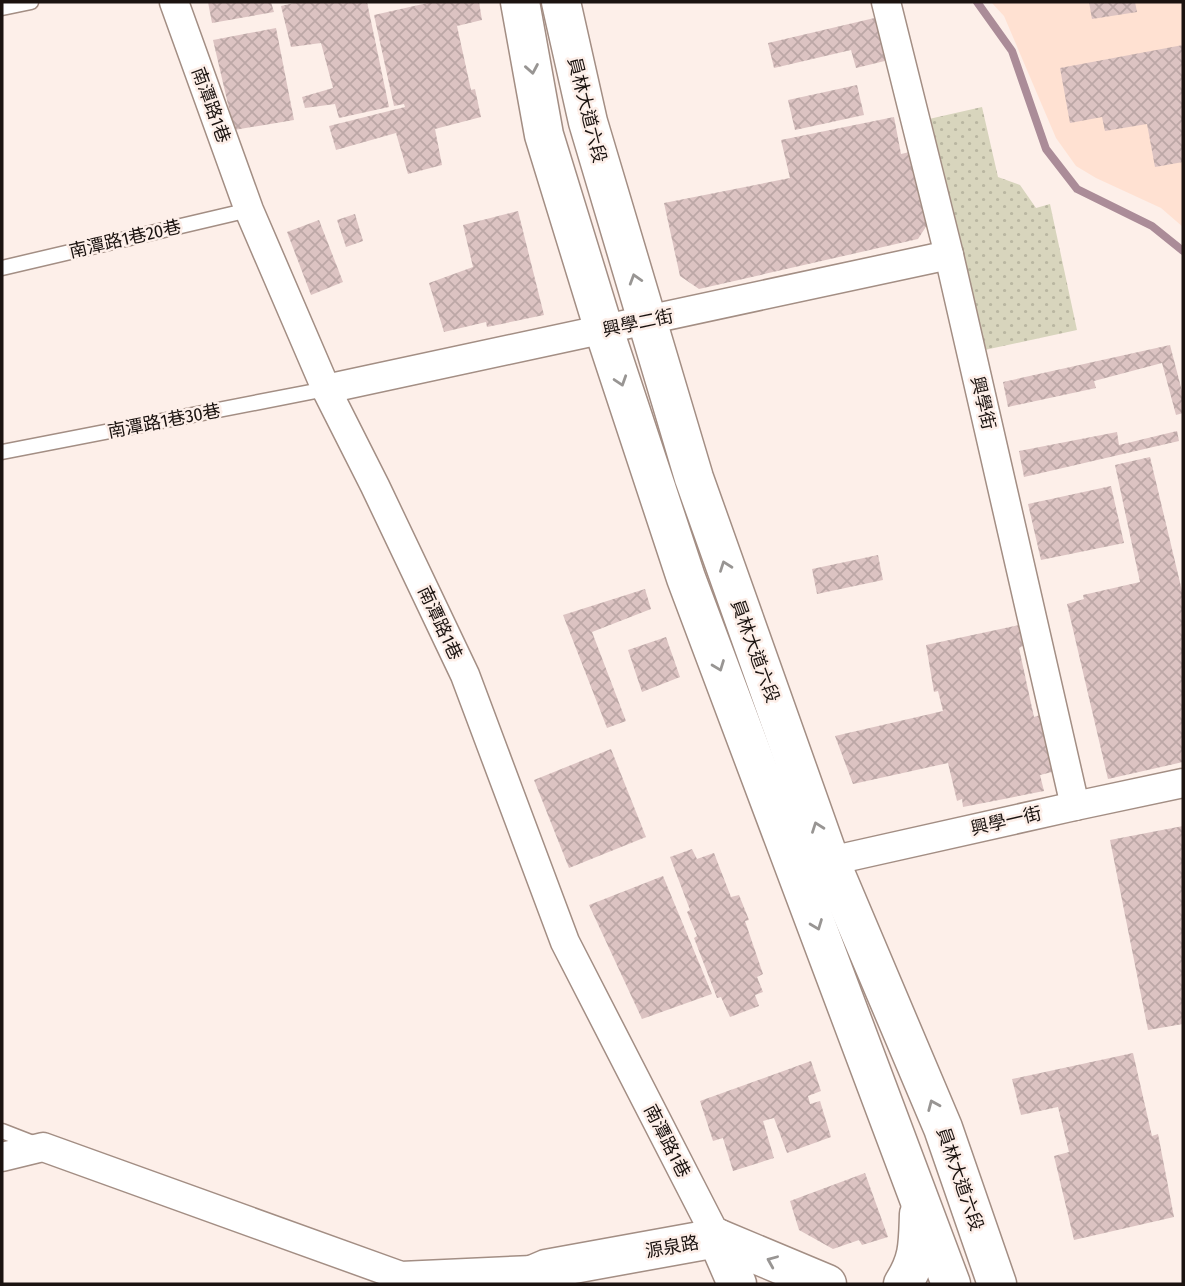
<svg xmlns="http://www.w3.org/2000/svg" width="1185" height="1286" viewBox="0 0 1185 1286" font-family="'Fira Sans Condensed','Noto Sans TC',sans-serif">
<defs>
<pattern id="green-dots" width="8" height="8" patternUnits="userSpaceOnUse" patternTransform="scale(1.75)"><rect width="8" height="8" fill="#d8d5bd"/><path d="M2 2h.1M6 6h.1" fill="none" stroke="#b9b6a1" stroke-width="1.8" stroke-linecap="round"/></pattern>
<pattern id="building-cross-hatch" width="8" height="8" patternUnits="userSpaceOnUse" patternTransform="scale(1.75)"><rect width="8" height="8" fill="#dcc3c2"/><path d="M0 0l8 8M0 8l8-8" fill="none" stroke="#bca7a6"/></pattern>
</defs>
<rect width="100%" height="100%" fill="#fdefe9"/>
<path fill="#ffe1d2" d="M991,2H1183V227L1161,208L1096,178L1076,166L1056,138L1004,16Z"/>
<path fill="url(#green-dots)" d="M982,107L998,177L1020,185L1036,208L1050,204L1077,330L980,351L929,119Z"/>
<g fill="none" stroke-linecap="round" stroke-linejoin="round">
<path stroke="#ab8c98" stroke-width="8" d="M977,2L1012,51L1046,149L1077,189L1152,226L1183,251"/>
</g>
<g fill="url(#building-cross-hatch)">
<path d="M208,2H271L274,12L212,23Z"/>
<path d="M298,2H367L389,107L339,118L335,104L305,108L302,97L333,88L321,43L291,47L281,6Z"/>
<path d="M432,2H479L482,20L457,26L471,90L475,89L481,117L435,129L442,165L408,174L396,133L336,150L329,126L405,107L404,104L394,106L374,15Z"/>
<path d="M1089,2H1135L1137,12L1092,19Z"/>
<path d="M883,16L893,59L856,68L851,50L774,68L768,43Z"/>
<path d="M276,28L294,120L234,130L213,40Z"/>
<path d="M1183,45V162L1155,167L1147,124L1105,131L1102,117L1070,123L1060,68Z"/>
<path d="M857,85L864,115L795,130L788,100Z"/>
<path d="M894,117L901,154L914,151L929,222L918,239L699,289L680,276L664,203L790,178L781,140Z"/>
<path d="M518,211L544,315L487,327L486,322L444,332L429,283L473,267L463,225Z"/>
<path d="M355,214L363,241L346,247L337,220Z"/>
<path d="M319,220L343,282L311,295L287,232Z"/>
<path d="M1170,345L1183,395V413L1176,415L1162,363L1094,381L1096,388L1008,407L1003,382Z"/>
<path d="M1177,431L1179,441L1024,477L1019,451L1117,432L1119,445Z"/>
<path d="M1150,457L1183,595V762L1108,779L1067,604L1084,599L1083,595L1140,582L1115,465Z"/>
<path d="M1111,486L1124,543L1041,560L1028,504Z"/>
<path d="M878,555L883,580L817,594L812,569Z"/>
<path d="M645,589L651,609L592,632L626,721L607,728L563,615Z"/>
<path d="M1019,625L1023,646L1019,648L1034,717L1040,715L1052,772L1040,775L1044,791L963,807L962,799L957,801L948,763L853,784L835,736L943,711L938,691L934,692L926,645Z"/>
<path d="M666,637L680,677L642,692L628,650Z"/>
<path d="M611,749L646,837L569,868L534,780Z"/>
<path d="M1183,826V1024L1148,1030L1110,840Z"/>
<path d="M692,849L697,859L714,853L731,897L739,895L749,920L745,921L763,974L757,977L763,992L755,995L759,1006L730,1017L721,997L717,998L694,938L697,936L687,912L690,910L670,857Z"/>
<path d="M663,876L712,994L642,1019L589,905Z"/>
<path d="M1133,1053L1152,1136L1158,1134L1174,1217L1074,1240L1054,1156L1069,1152L1058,1107L1021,1115L1012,1079Z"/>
<path d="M811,1061L821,1091L808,1096L810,1104L820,1101L831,1137L787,1153L774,1118L763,1121L774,1158L733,1171L723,1138L713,1141L700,1101Z"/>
<path d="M865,1173L888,1237L862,1245L859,1240L833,1249L799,1230L790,1201Z"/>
</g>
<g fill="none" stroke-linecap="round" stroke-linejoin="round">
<g stroke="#a38e84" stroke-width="17">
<g id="lane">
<path d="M2,8L31,2"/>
<path d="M2,268L249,210"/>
<path d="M2,452L326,389"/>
<path d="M2,1131L38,1145"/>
</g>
</g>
<g stroke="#a38e84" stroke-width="31">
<g id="street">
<path d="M174,2L249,210L326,389L375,486L465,675L565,942L717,1238"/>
<path d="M886,2L949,255L1075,806"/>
<path d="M326,389L949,255"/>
<path d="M830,861L1075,806L1183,783"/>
<path d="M2,1157L43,1147L401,1276L533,1270"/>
</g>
</g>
<g stroke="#a38e84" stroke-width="41">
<g id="secondary">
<path d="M520,2L544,135L604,330L686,578L951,1284"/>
<path d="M561,2L588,122L694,478L830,861L943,1128L997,1284"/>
<path d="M717,1238L737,1284"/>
<path d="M511,1284L546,1269L717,1238L827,1284"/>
<path d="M903,1284C919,1259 918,1243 919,1214"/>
</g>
</g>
<use href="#lane" stroke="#fff" stroke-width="14"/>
<use href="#street" stroke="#fff" stroke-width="28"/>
<use href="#secondary" stroke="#fff" stroke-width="38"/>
</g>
<defs><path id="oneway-chevron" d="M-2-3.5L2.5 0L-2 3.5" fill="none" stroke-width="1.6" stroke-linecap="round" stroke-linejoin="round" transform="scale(1.75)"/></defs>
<g stroke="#989593">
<use href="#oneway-chevron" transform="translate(532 69) rotate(80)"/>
<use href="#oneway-chevron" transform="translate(635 279) rotate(-107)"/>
<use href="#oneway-chevron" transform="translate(621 381) rotate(72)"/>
<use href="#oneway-chevron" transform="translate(725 566) rotate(-110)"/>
<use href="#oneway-chevron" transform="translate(719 666) rotate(69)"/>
<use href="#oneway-chevron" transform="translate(817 827) rotate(-110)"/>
<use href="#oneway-chevron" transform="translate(817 925) rotate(69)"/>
<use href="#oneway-chevron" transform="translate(933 1105) rotate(-113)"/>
<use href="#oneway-chevron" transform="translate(772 1261) rotate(-157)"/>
</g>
<g text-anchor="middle" stroke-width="5" stroke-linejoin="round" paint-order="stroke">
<g font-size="18" fill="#1b1310" stroke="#fdefe9">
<text transform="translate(211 105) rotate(70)" y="6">南潭路1巷</text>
<text transform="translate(587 110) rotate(76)" y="6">員林大道六段</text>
<text transform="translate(125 239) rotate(-13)" y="6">南潭路1巷20巷</text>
<text transform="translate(638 323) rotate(-12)" y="6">興學二街</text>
<text transform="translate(983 403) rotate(77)" y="6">興學街</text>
<text transform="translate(164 421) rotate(-11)" y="6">南潭路1巷30巷</text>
<text transform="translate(440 623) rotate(65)" y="6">南潭路1巷</text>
<text transform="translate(755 651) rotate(70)" y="6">員林大道六段</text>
<text transform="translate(1006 821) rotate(-13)" y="6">興學一街</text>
<text transform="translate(667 1141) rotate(63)" y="6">南潭路1巷</text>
<text transform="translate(960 1179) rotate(71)" y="6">員林大道六段</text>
<text transform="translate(672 1247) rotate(-10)" y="6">源泉路</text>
</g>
</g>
<rect width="1185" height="1286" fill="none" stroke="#1b1310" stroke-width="7"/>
</svg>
